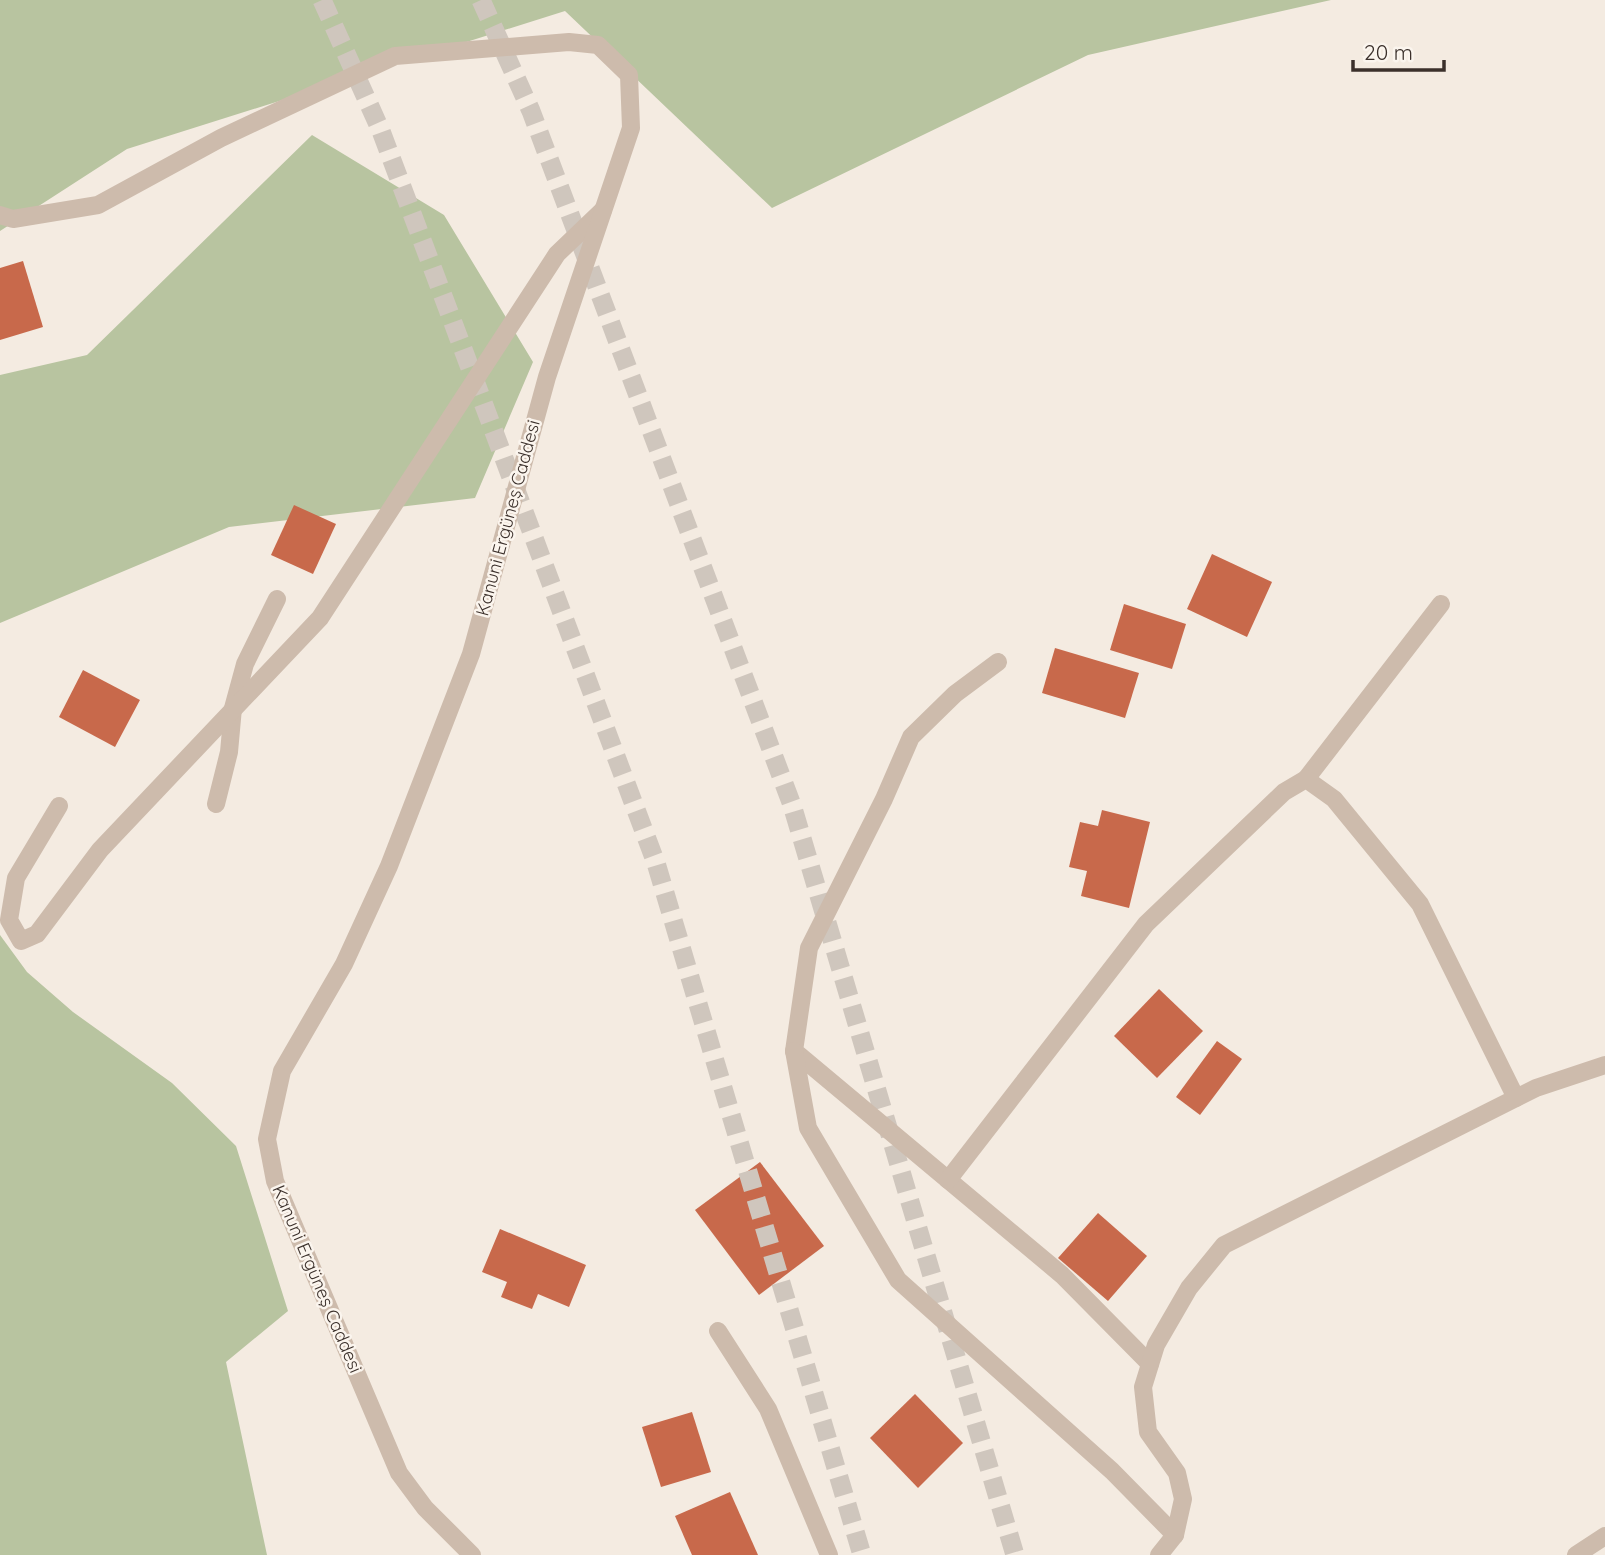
<svg xmlns="http://www.w3.org/2000/svg" width="1605" height="1555" viewBox="0 0 1605 1555" font-family="Quicksand,sans-serif">
<rect width="100%" height="100%" fill="#f4ebe1"/>
<g fill="#b8c4a0">
<path d="M0,0H1331L1088,55L772,208L565,11L127,149L0,231Z"/>
<path d="M312,135L444,215L533,362L475,498L229,527L0,623V375L87,355Z"/>
<path d="M0,935L27,972L73,1012L172,1083L236,1146L288,1311L226,1362L267,1555H0Z"/>
</g>
<g fill="#c8694b">
<path d="M23,261L43,327L0,340V268Z"/>
<path d="M294,505L336,524L313,574L271,555Z"/>
<path d="M1212,554L1272,582L1247,637L1187,609Z"/>
<path d="M1124,604L1186,624L1172,669L1110,650Z"/>
<path d="M1055,648L1139,673L1125,718L1042,693Z"/>
<path d="M83,670L140,700L115,747L59,717Z"/>
<path d="M1102,810L1150,822L1129,908L1081,896L1087,871L1069,867L1080,822L1098,826Z"/>
<path d="M1159,989L1203,1031L1157,1078L1114,1036Z"/>
<path d="M1217,1041L1242,1059L1200,1115L1176,1097Z"/>
<path d="M760,1162L824,1246L759,1295L695,1210Z"/>
<path d="M1098,1213L1147,1256L1108,1301L1058,1258Z"/>
<path d="M500,1229L586,1265L569,1307L538,1294L532,1309L501,1297L507,1282L482,1272Z"/>
<path d="M915,1394L963,1443L918,1488L870,1438Z"/>
<path d="M692,1412L711,1472L661,1487L642,1427Z"/>
<path d="M730,1492L758,1555H692L675,1516Z"/>
</g>
<g fill="none" stroke-linecap="round" stroke-linejoin="round">
<g stroke="#cfc6bd" stroke-width="19" stroke-dasharray="19 10" stroke-linecap="butt">
<path d="M322,0L381,131L656,863L862,1555"/>
<path d="M481,0L531,111L792,805L1015,1555"/>
</g>
<g stroke="#cdbbac" stroke-width="18">
<path d="M998,662L955,694L911,737L884,799L809,948L794,1051L1062,1275L1150,1364"/>
<path d="M1306,779L1441,604"/>
<path d="M216,804L229,752L233,708L245,664L277,599"/>
<path d="M59,806L16,878L9,920L21,941L37,934L100,850L320,618L557,254L603,210"/>
<path d="M794,1051L808,1128L898,1280L1112,1471L1175,1535"/>
<path d="M948,1180L1146,924L1284,792L1306,779L1334,799L1420,904L1516,1098"/>
<path d="M718,1331L768,1409L829,1555"/>
<path d="M1159,1555L1175,1535L1183,1499L1177,1473L1148,1432L1143,1387L1156,1345L1189,1288L1224,1245L1536,1088L1605,1065"/>
</g>
<g stroke="#cdbbac" stroke-width="18">
<path d="M0,215L13,219L98,205L221,138L395,56L569,42L598,45L629,75L631,128L547,377L471,654L389,866L344,964L282,1071L267,1139L275,1181L399,1473L425,1508L472,1555"/>
<path d="M1576,1555L1605,1536"/>
</g>
</g>
<g text-anchor="middle" stroke-width="5" stroke-linejoin="round" paint-order="stroke">
<g font-size="18" fill="#3b302b" stroke="#fbf5ee">
<text transform="translate(508 518) rotate(-75)" y="6">Kanuni Ergüneş Caddesi</text>
<text transform="translate(317 1279) rotate(67)" y="6">Kanuni Ergüneş Caddesi</text>
</g>
</g>
<path d="M1353 60v10h91v-10" fill="none" stroke="#3b302b" stroke-width="3.5"/>
<text x="1364" y="60" font-size="21" fill="#3b302b" stroke="#fbf5ee" stroke-width="5" paint-order="stroke">20 m</text>
</svg>
